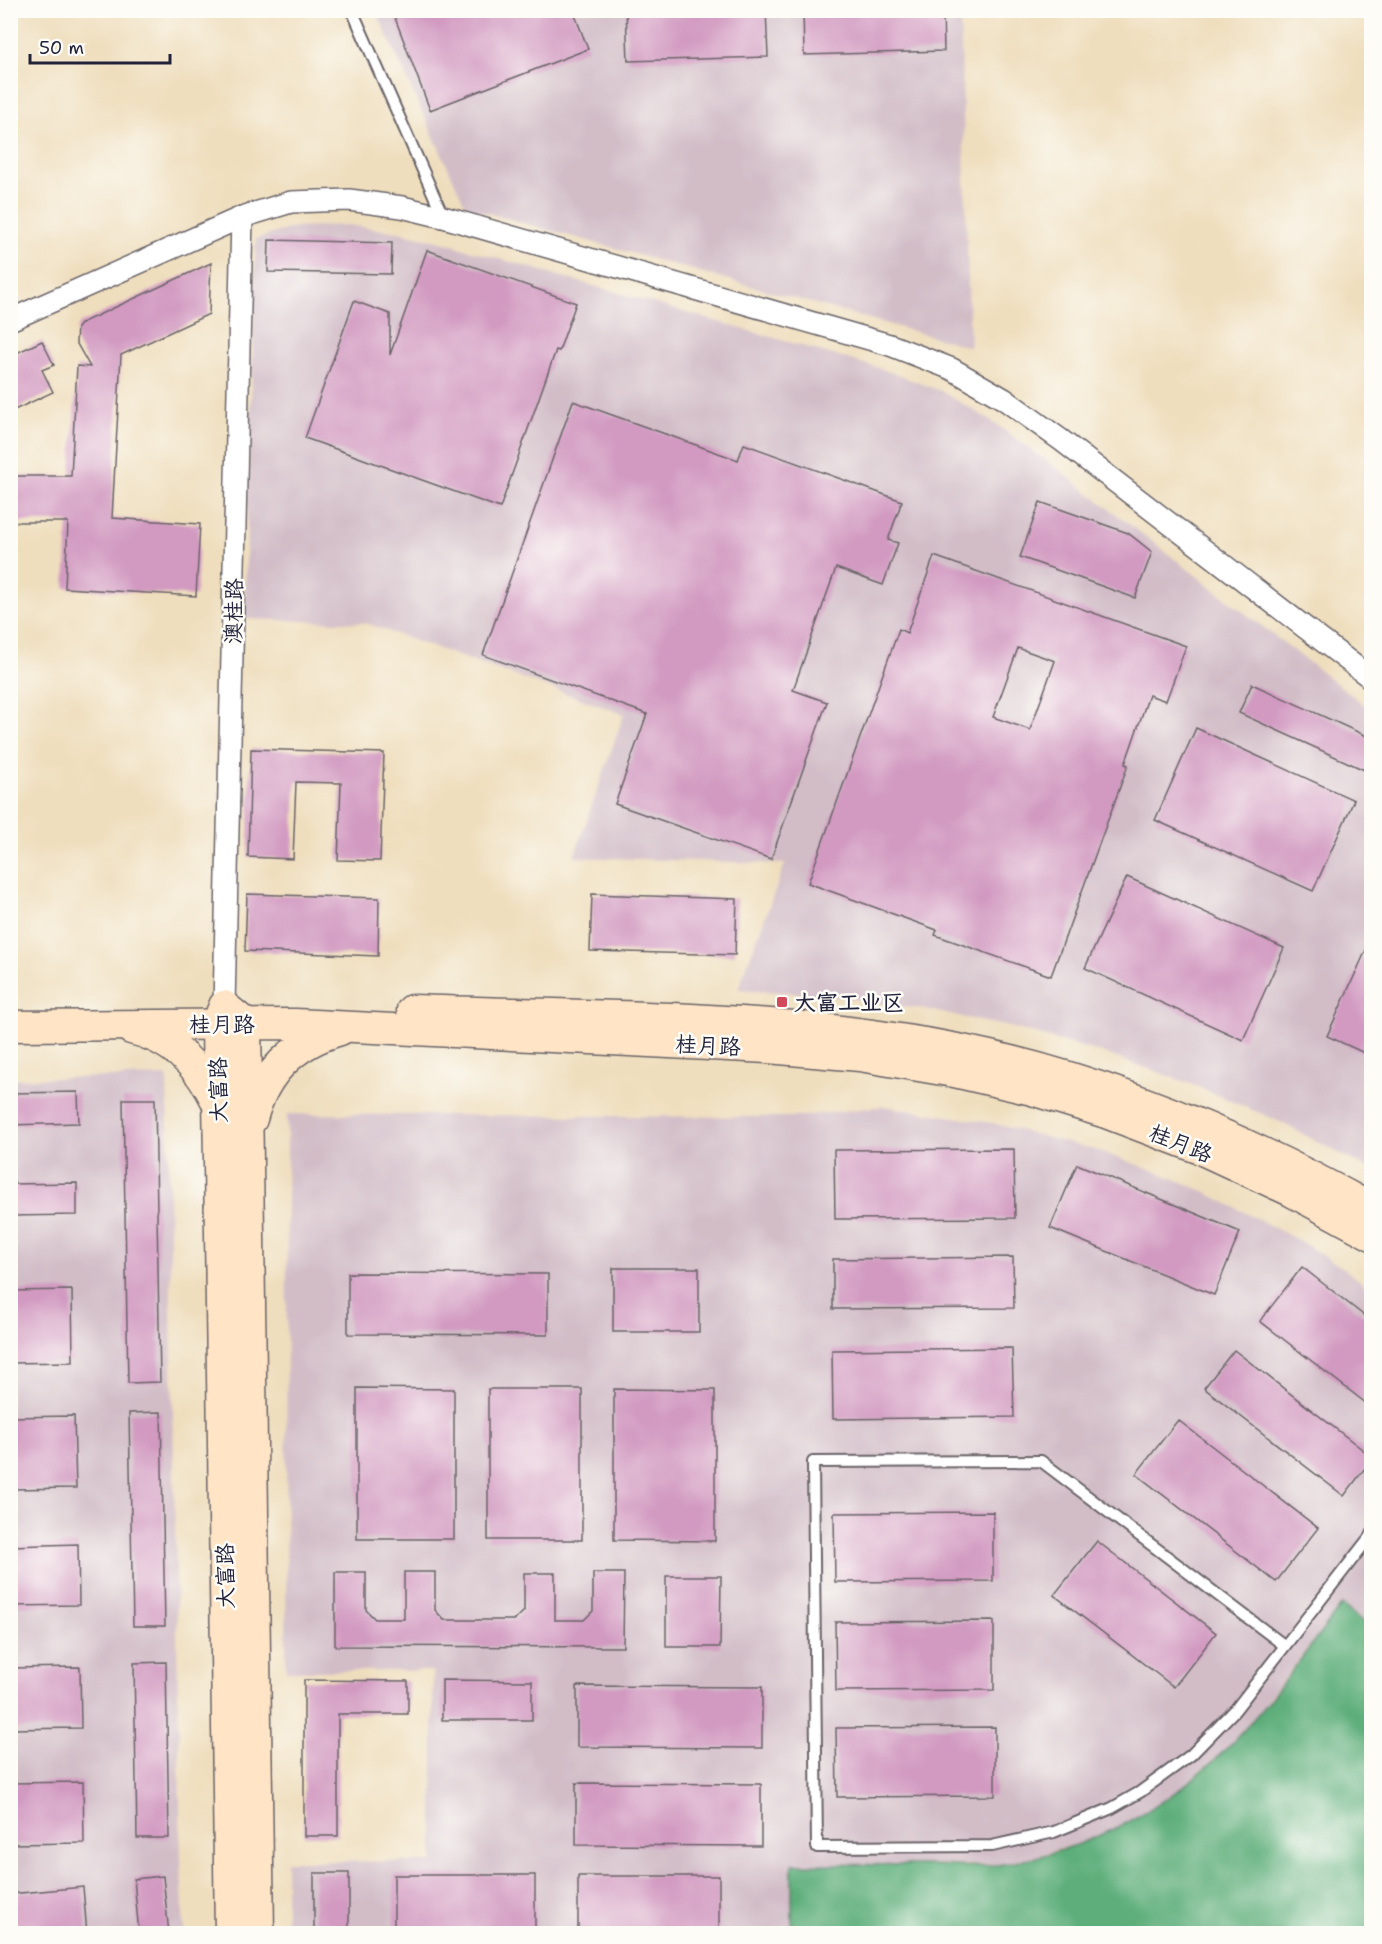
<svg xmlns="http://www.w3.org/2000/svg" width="1382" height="1944" viewBox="0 0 1382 1944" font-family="'Shantell Sans','LXGW WenKai TC',sans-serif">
<rect width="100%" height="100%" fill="#fdfcf7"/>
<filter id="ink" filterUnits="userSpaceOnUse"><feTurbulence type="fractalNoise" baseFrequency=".0167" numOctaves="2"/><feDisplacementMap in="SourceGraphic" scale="12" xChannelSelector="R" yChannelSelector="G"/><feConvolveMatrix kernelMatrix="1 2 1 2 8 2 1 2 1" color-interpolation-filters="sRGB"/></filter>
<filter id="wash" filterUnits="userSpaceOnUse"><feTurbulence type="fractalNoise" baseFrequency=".008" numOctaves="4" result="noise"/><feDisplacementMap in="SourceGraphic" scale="24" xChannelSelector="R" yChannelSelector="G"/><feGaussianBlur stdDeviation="1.35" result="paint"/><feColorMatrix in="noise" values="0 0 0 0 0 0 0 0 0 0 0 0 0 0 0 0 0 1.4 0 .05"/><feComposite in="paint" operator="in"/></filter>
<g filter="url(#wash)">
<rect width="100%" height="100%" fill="#efdebd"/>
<g fill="#d2bdc7">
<path d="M376,11H960L970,347L466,207Z"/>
<path d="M348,225L398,232L438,241L882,369L941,391L990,420L1046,460L1371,710V1170L1276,1120L1191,1084L1103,1053L1014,1028L923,1009L831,996L738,989L785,864L574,857L624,714L365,623L244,619L256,239L295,227Z"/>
<path d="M167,1076L181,1860L184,1933H11L10,1079Z"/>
<path d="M883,1106L992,1123L1098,1151L1150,1169L1201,1190L1298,1240L1345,1269L1371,1290V1628L1341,1605L1250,1723L1228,1747L1178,1791L1122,1825L1091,1839L1028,1859L994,1865L792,1864V1933L286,1934V1861L433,1862V1671H286L287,1114L793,1117Z"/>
</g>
<path fill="#5dae7a" stroke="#40685a" stroke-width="1.5" d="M1342,1605L1371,1628V1933H792V1864C838,1864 883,1865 929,1865C951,1865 975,1868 997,1865C1084,1852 1166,1810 1228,1747C1270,1704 1305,1652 1342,1605Z"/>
<g id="blocks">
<g fill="#d29ac1" fill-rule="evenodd">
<path d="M392,10H573L588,49L430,110Z"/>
<path d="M626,10H766L768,57L628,61Z"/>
<path d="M803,10H943L944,51L804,55Z"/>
<path d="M269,240L392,243L391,274L268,272Z"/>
<path d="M427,250L576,303L559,351L556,350L500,508L305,438L354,301L390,314V355Z"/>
<path d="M211,263L209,314L121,355L112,518L200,524L196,596L65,588L68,522H10V476H71L77,366L90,367L76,342L77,328L81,323Z"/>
<path d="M42,341L54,365L42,370L53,392L10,412V356Z"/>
<path d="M573,401L738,460L744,444L902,501L888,540L898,543L883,585L836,568L793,690L827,702L771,859L615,804L647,714L483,655Z"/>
<path d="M1040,502L1128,533L1152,552L1135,598L1020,557Z"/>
<path d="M934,556L1186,646L1166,701L1149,695L1125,764L1128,765L1051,976L935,935L937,930L808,883L899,629L907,633ZM1018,648L1055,661L1030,730L993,717Z"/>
<path d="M1252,684L1371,738V773L1239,713Z"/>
<path d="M1196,728L1354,800L1313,891L1155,820Z"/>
<path d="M251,749L384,753L380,861L338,860L341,783L296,782L293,859L248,857Z"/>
<path d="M1127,877L1284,948L1243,1040L1085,968Z"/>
<path d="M247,894L379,898L378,956L245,951Z"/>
<path d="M592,894L737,899L735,955L590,951Z"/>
<path d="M1371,939V1056L1327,1036Z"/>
<path d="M78,1092L79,1123L10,1125V1093Z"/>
<path d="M123,1099H155L160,1382L128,1383Z"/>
<path d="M1014,1149L1015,1218L835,1219L834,1150Z"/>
<path d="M1077,1164L1240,1232L1214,1295L1050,1228Z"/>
<path d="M77,1183V1215L10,1216V1184Z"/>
<path d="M1013,1257L1014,1308L833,1309V1259Z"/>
<path d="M1302,1267L1371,1321V1407L1260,1321Z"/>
<rect x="613" y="1268" width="86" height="64"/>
<path d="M348,1273L548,1274V1335L348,1334Z"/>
<path d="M72,1290L73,1362L10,1363V1291Z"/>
<path d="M1012,1348L1014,1417L833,1419L832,1350Z"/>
<path d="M1234,1350L1371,1456V1460L1344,1496L1204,1388Z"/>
<path d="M357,1388L454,1389V1539H357Z"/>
<rect x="488" y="1389" width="94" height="151"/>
<path d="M614,1389L715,1390V1541L614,1540Z"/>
<path d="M161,1412L165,1626H133L129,1413Z"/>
<path d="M74,1416L76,1488L10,1489V1417Z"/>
<path d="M1178,1420L1318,1528L1276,1582L1136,1474Z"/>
<path d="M993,1512V1581L835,1582L834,1513Z"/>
<path d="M1097,1541L1216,1633L1174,1687L1054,1595Z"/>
<path d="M78,1544L79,1605L10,1606V1546Z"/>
<path d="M335,1572H366V1610L375,1619H404V1572H435V1610L444,1620H515L524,1611V1573H555V1620H584L593,1611V1573H624L623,1647L335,1646Z"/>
<path d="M666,1576H721L720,1647H666Z"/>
<path d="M994,1621V1690L836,1691L835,1622Z"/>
<path d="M166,1662L169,1838H137L134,1663Z"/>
<path d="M80,1667L81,1728L10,1729V1668Z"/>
<path d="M304,1680L408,1681V1714H338V1836H304Z"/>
<path d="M442,1680L532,1681V1720H442Z"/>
<path d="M577,1686L762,1687V1748L577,1747Z"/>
<path d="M995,1727V1796L837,1797L836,1728Z"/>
<path d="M83,1782L84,1843L10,1844V1783Z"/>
<path d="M576,1783L761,1784V1846L576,1845Z"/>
<rect x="314" y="1873" width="35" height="61"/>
<rect x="394" y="1875" width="141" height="59"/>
<path d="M163,1876L169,1934H139L134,1879Z"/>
<rect x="578" y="1876" width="141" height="58"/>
<path d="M83,1887L87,1934H10V1894Z"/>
</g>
</g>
</g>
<g filter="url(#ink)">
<use href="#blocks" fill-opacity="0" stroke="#6a6468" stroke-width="1.5"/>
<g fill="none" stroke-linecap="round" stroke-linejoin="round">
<g stroke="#6a6468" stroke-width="14">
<g id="lane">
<path d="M352,10L443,216"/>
<path d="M1285,1646L1041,1461L813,1462L817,1847L992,1846L1054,1832L1112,1808L1140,1792L1191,1755L1235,1710L1372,1534"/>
</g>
</g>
<g stroke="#6a6468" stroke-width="24">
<g id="street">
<path d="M10,320L242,217L291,202L349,200L402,207L443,217L890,345L952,369L1004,399L1061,440L1372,679"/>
<path d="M224,1006L242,217"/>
</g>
</g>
<g stroke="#6a6468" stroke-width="33">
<g id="secondary">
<path d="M412,1010C575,1016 739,1014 900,1039C1066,1063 1225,1127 1372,1209"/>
<path d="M10,1026L295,1024L768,1048L860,1056L954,1072L1032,1090L1106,1113L1198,1148L1291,1191L1372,1235"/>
<path d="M131,1029C172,1038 199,1066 217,1102"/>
<path d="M252,1119C264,1072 294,1043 340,1030"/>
<path d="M230,1934L217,1024L224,1006L246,1024L259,1934"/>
</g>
</g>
<use href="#lane" stroke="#fff" stroke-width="10"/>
<use href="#street" stroke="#fff" stroke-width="21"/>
<use href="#secondary" stroke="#ffe4c6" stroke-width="30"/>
</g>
</g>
<rect fill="#d1495b" stroke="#fdfcf7" stroke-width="2" x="776" y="996" width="12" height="12" rx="3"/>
<g text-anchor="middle" stroke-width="5" stroke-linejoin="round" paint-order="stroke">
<g font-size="22" fill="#22223b" stroke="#fdfcf7">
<text transform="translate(233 611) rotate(-89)" y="8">澳桂路</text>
<text x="222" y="1032">桂月路</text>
<text transform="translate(708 1045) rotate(3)" y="8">桂月路</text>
<text transform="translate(218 1090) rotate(-91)" y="8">大富路</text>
<text transform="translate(1181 1143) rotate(22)" y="8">桂月路</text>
<text transform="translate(225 1576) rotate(-91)" y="8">大富路</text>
</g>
<g font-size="22" font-weight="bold" fill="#22223b" stroke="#fdfcf7" text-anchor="start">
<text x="794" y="1010">大富工业区</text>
</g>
</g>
<rect width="1382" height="1944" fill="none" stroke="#fdfcf7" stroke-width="36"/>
<path d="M30 54v9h140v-9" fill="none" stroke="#22223b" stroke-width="3"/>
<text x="39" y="54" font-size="18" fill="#22223b" stroke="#fdfcf7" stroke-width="4.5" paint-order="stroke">50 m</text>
</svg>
